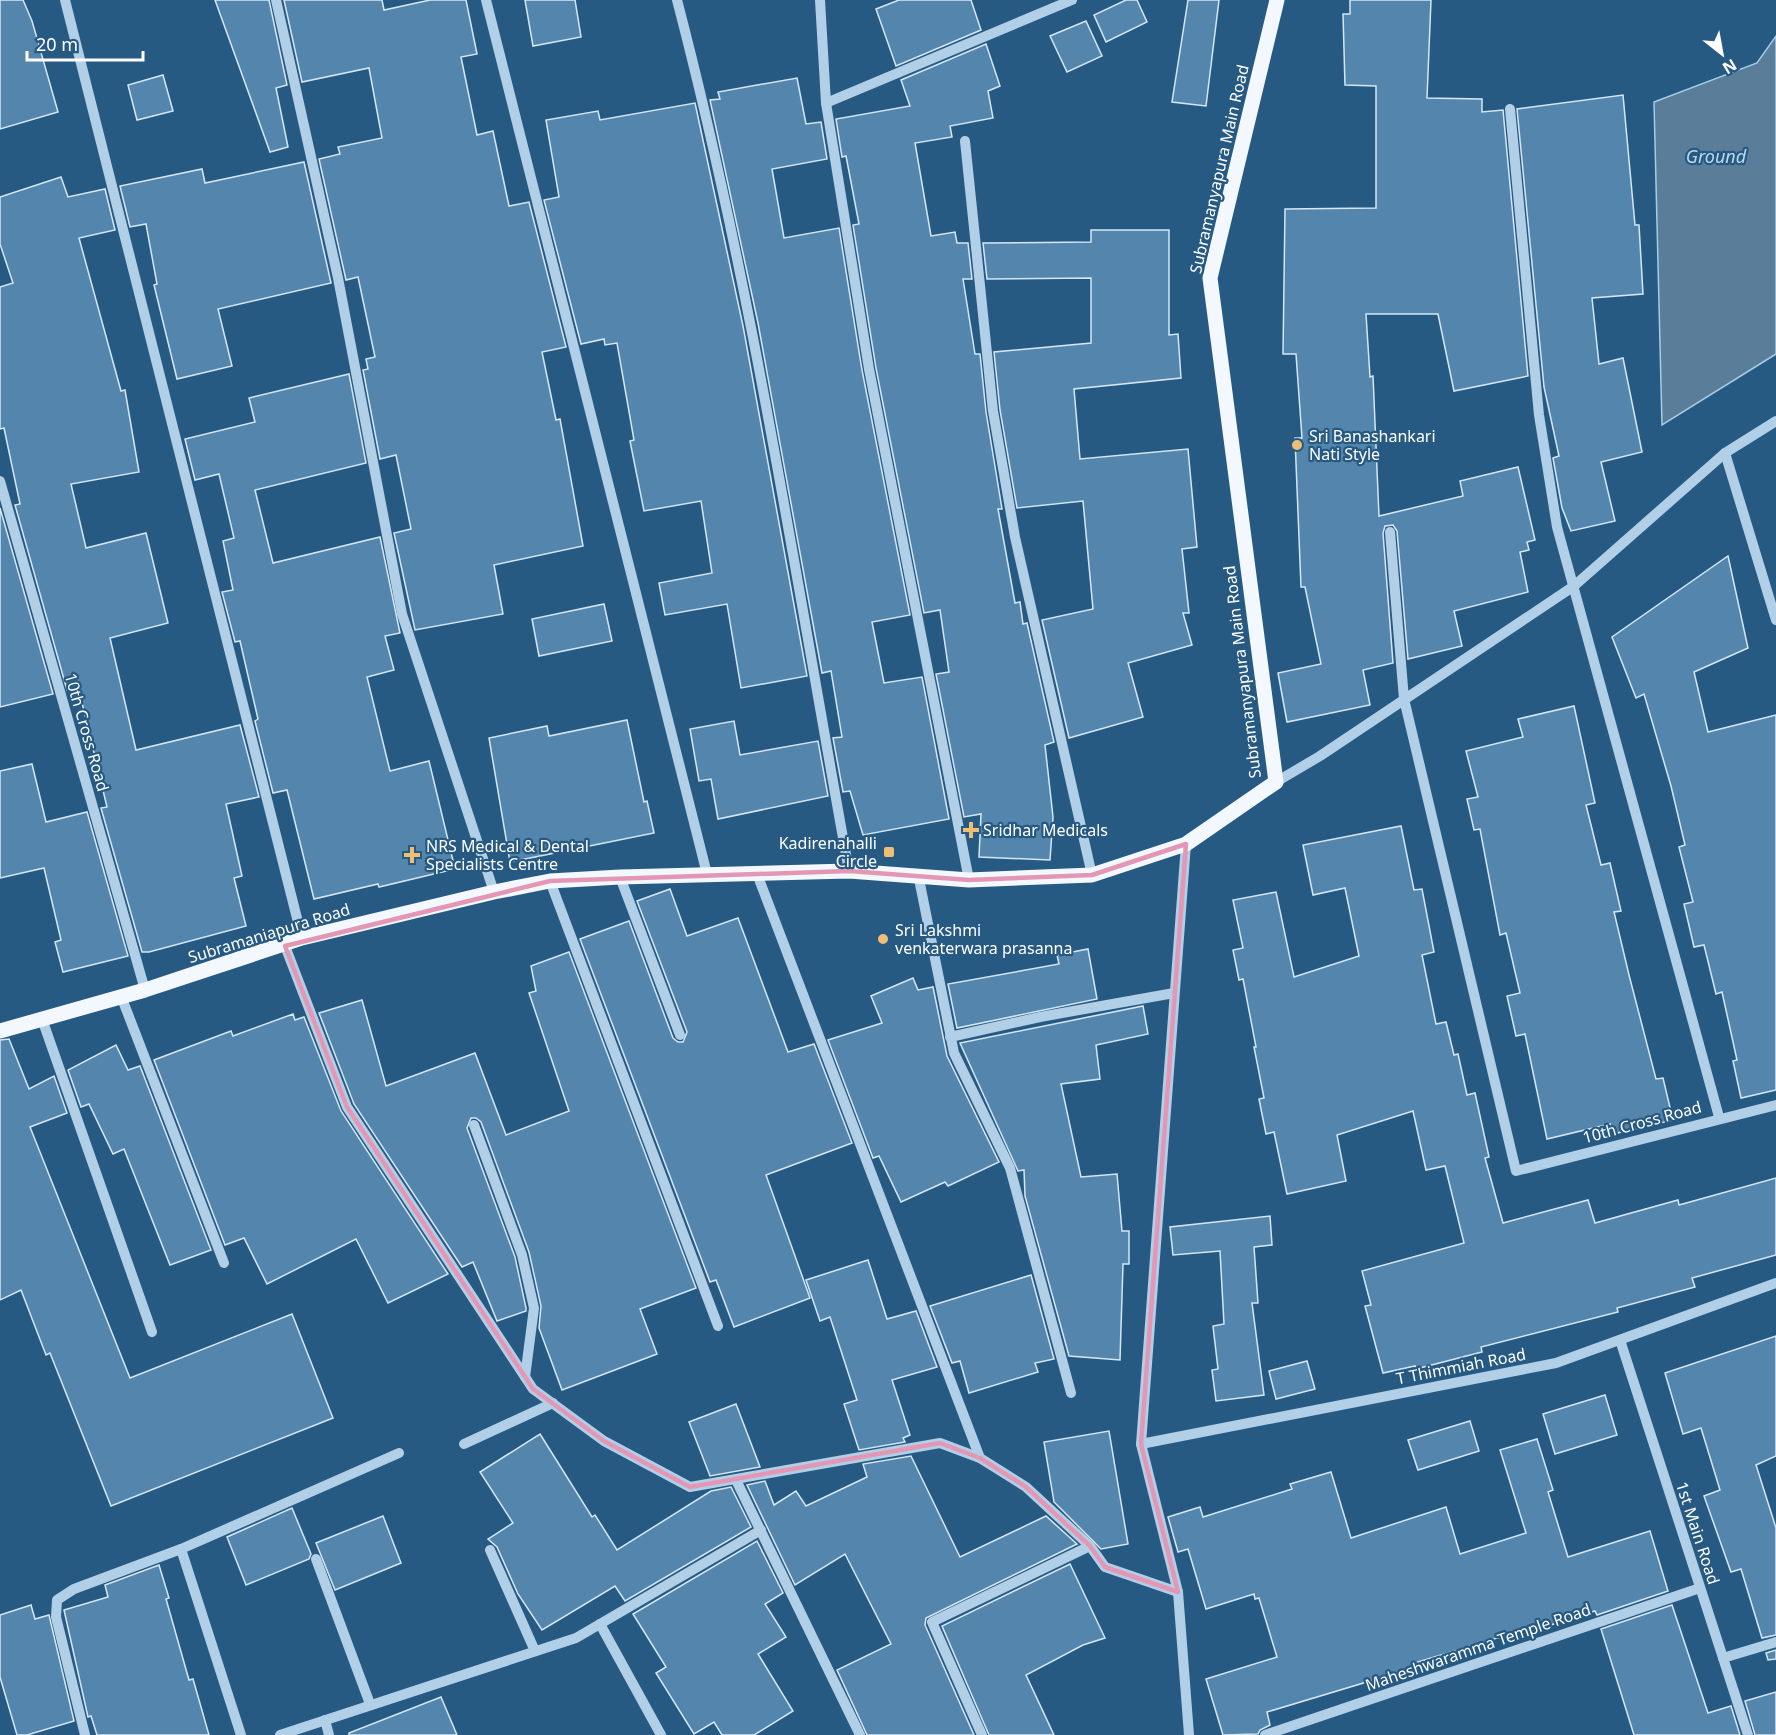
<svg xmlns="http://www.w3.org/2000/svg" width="1776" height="1735" viewBox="0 0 1776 1735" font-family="'Noto Sans',sans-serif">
<rect width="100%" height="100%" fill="#275a83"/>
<path fill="#5a7e9a" stroke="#a5cce7" stroke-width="1.5" d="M1776,36V354L1662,425L1654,102L1757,63Z"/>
<g fill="#5486ad" stroke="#d4e7f6" stroke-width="1.5">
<path d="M0,0H23L32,21L58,112L0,129Z"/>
<path d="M215,0H269L287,85L276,88L288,147L270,152Z"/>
<path d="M284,0H382L384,10L430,0H466L477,54L461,57L477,135L493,131L509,206L529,202L566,347L542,352L556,420L560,419L583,546L494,565L503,614L415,630L394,533L411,529L396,455L380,459L363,370L368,369L366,359L375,357L358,277L346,280L319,159L340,154L338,147L382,138L369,68L302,82Z"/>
<path d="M525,0H575L581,37L533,46Z"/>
<path d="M899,0H971L981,30L896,66L876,9Z"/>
<path d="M1126,0H1137L1147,22L1106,42L1094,15Z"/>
<path d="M1188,0H1219L1206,106L1172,102Z"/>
<path d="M1350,0H1431L1427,98L1482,99V112L1503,110L1528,376L1454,391L1438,314H1366L1370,377L1373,376L1379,516L1463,496L1460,481L1518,467L1535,540L1527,542L1529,550L1520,552L1528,592L1454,611L1462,646L1408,659L1397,531L1393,525L1385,526L1383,533L1393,663L1363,670L1370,705L1287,722L1278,673L1321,664L1305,587H1301L1295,438H1302L1296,354H1283L1285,209L1376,208V86L1345,85L1343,14H1350Z"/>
<path d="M1086,21L1102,56L1067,72L1050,36Z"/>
<path d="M986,44L1000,86L988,91L993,118L950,126L952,137L915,143L931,236L955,232L957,243H968L972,279H963L975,354H980L986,412L1002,509H998L1015,603L1020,602L1023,624L1027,623L1054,742L1045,745L1053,817L1050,860L979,857L981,814L964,817L936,674L949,672L940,610L924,613L876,368L853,225L859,224L846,156L842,157L836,119L910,106L901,80Z"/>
<path d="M163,75L173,111L137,120L128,85Z"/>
<path d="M797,78L806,124L821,122L827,159L772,169L784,238L839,228L862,370L910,615L872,622L884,683L922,677L949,819L863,835L850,791L843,792L833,738L842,737L831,671L822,673L758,323L710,100L720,99L718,92Z"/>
<path d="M1623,95L1635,225H1639L1643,294L1592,298L1599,364L1623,358L1642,452L1601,462L1615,521L1571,531L1562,508L1553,458L1559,456L1544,387L1517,109Z"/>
<path d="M695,103L743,326L807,676L741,688L727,604L665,615L659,583L712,573L701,501L644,511L630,441L634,440L617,343L605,345L604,339L581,344L544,200L559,197L546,120L598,111L600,120Z"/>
<path d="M304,162L331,283L218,309L232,366L177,379L154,285L157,284L146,224L130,227L120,186L202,169L205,183Z"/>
<path d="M61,177L68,197L105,189L115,230L79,238L121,391L125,390L139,472L71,484L86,548L146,533L168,623L110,638L136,750L240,725L259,797L226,804L242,876L234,878L246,926L149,952H142L101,808L107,807L82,703L79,704L75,688L67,690L15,505L20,504L4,428L0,429V287L13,283L0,244V197Z"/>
<path d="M1091,230H1169V335L1178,334L1181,378L1074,389L1080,459L1188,449L1197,547L1182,549L1189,613H1183L1192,645L1128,663L1143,717L1069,738L1042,620L1093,609L1083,501L1017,508L1000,410L994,352L1091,343V278L987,279L983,243L1091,242Z"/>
<path d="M349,374L366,463L255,490L273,563L380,537L400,633L385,636L394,670L367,677L390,771L429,761L455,869L379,887L378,884L314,899L287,790L273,793L255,721L258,719L240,641L235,642L222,592L233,590L223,541L234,538L219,474L195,480L185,439L255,422L249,398Z"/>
<path d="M0,508L53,694L0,707Z"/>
<path d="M1728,556L1748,648L1694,672L1708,732L1776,715V1090L1741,1098L1733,1061L1737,1060L1722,992L1716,994L1704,945L1694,947L1684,904L1693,902L1679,847L1685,845L1671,786L1644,694L1636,698L1612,637Z"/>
<path d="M604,604L612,641L539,656L532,619Z"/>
<path d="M1574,706L1595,803L1586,805L1601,865L1610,863L1621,911L1614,912L1629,975L1656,1079L1663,1078L1673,1120L1613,1134L1610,1124L1547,1139L1525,1034L1516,1036L1507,996L1520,993L1506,933L1500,935L1480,829L1474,830L1467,799L1478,797L1466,751L1523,737L1518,719Z"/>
<path d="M627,720L644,802L647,801L654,833L510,862L489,738L547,726L549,736Z"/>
<path d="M734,721L740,755L818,741L828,796L718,819L711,779L699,781L690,729Z"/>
<path d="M32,764L46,822L87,812L128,956L63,972L55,942L61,940L44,868L0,878V771Z"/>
<path d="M1401,826L1414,890L1422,889L1434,952L1422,955L1436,1024L1446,1022L1454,1055L1458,1054L1467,1095L1475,1093L1489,1157L1485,1158L1503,1223L1588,1200L1595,1223L1678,1200L1679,1205L1776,1178V1255L1692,1278L1695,1287L1617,1308L1618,1312L1481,1347L1482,1352L1416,1369L1415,1366L1383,1373L1365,1306L1371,1305L1362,1271L1464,1243L1445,1166L1426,1170L1413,1111L1337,1135L1346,1181L1287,1194L1274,1132L1266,1134L1259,1099L1264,1098L1254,1047H1256L1243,979L1239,980L1233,950L1243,948L1233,900L1276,892L1294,977L1359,956L1345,888L1313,895L1303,845Z"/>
<path d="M670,889L687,936L738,918L788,1052L814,1044L852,1143L766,1175L810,1298L734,1327L716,1280L710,1282L580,939L629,921L673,1038L678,1042H683L687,1032L637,901Z"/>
<path d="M1088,949L1097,999L957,1028L948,984L1059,964L1057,955Z"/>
<path d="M569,952L696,1288L640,1309L657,1354L562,1390L539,1328L541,1306L529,1252L481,1122L476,1118H471L467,1128L515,1257L526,1308V1311L497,1321L473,1262L462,1267L354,1104L319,1013L362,1000L386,1086L475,1053L506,1135L569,1111L529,993L536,991L531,966Z"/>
<path d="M913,978L918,990L933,987L947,1056L999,1162L948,1186L945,1182L901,1202L879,1156L873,1158L828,1040L882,1023L871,996Z"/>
<path d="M1143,1006L1148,1034L1096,1045L1100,1079L1061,1084L1081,1177L1117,1174L1122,1231H1129V1264H1123L1120,1360L1069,1356L1025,1196L1024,1170L1018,1171L960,1043Z"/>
<path d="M293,1014L295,1020L304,1017L341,1111L448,1274L388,1303L356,1239L267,1284L244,1238L225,1245L154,1060L231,1031L233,1036Z"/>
<path d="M9,1039L29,1089L54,1076L67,1113L30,1127L130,1378L292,1314L333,1418L111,1506L50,1353L46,1355L21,1290L0,1300V1040Z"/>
<path d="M116,1045L128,1070L140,1066L211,1250L170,1265L124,1149L113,1154L89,1104L81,1107L68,1070Z"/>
<path d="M1270,1216L1272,1245L1254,1247L1258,1303H1252L1264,1395L1216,1401L1212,1370L1218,1369L1213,1326L1224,1324L1220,1251L1173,1255L1170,1227Z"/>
<path d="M868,1260L887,1319L916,1311L937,1367L892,1380L910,1435L903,1438L905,1442L859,1450L844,1404L857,1400L830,1317L820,1321L806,1280Z"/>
<path d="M1031,1275L1054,1359L1035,1363L1038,1372L969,1393L960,1361L952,1363L930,1306Z"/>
<path d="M1776,1336V1456L1756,1465L1776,1528V1635L1762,1638L1741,1569L1731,1572L1704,1496L1720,1490L1701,1428L1683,1434L1665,1373Z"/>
<path d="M1307,1361L1315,1389L1276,1399L1269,1371Z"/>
<path d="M1605,1395L1617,1435L1555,1454L1543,1414Z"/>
<path d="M736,1404L760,1467L710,1476L689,1422Z"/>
<path d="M1470,1421L1479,1451L1418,1470L1408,1440Z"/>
<path d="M1109,1431L1128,1544L1101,1549L1054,1502L1044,1442Z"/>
<path d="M540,1434L592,1517L595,1515L617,1550L711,1491L731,1487L751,1527L625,1601L615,1586L542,1630L518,1594L497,1547L488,1539L513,1523L480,1472Z"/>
<path d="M1537,1439L1553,1490L1548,1492L1568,1557L1650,1531L1668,1591L1597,1615L1595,1611L1538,1629L1537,1626L1418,1662L1420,1666L1267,1712L1270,1725L1260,1730L1258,1734L1223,1735L1206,1679L1277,1657L1259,1598L1255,1599L1254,1594L1206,1609L1188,1549L1178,1552L1168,1517L1200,1507L1203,1517L1292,1489L1290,1484L1331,1472L1351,1538L1446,1507L1460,1554L1526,1533L1500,1450Z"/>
<path d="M911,1456L960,1557L1046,1516L1077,1544L926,1618L925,1625L974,1735H867L837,1670L891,1644L845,1554L795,1585L747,1485L765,1481L774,1505L796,1491L806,1506L867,1477L863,1464Z"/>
<path d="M292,1508L311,1554L309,1559L246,1585L227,1537Z"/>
<path d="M383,1516L401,1563L335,1590L316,1543Z"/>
<path d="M757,1541L783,1593L765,1604L786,1637L758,1654L793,1711L754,1735H722L714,1722L694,1734L656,1673L666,1667L633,1614Z"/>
<path d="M1070,1564L1105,1638L1083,1645L1026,1675L1054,1735H989L942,1626Z"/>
<path d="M159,1565L169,1598L166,1599L189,1680L193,1679L209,1735H97L91,1716L88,1717L64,1610L108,1597L105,1585Z"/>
<path d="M31,1605L35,1619L49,1615L74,1721L27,1735H17L0,1677V1615Z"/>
<path d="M1672,1605L1708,1713L1731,1706L1740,1735H1634L1601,1629Z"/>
<path d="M1776,1650V1659L1768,1660L1766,1653Z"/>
<path d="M1776,1692V1735H1755L1745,1701Z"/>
<path d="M441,1697L457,1735H349V1733Z"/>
</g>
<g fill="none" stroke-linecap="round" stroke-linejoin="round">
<g stroke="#b1cfe7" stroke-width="10">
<path d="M65,0L302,938"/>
<path d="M276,0L338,278L402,614L494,892"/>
<path d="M486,0L707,874"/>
<path d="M677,0C752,286 796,580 849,871"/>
<path d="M820,0L826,103"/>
<path d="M1510,109L1539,415L1557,527L1719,1117"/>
<path d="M965,141L993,411L1015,537L1092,875"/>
<path d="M1725,453L1776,620"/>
<path d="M0,481L145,990"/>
<path d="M1390,532L1404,699L1516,1171L1776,1105"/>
<path d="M1276,782L1320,756L1574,586L1725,453L1776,421"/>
<path d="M1186,844L1141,1444L1178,1592L1189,1735"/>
<path d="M757,874L980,1458"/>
<path d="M918,874L954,1053L1010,1168L1071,1393"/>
<path d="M620,877L680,1035"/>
<path d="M969,880L869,369L826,103L1072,0"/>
<path d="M550,881L718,1326"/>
<path d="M285,946L347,1107L533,1389L604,1441L690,1487L940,1443L980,1458L1026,1487L1090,1546L1105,1567L1178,1592"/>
<path d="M121,996L224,1263"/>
<path d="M42,1019L152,1332"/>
<path d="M950,1037L1040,1017L1174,993"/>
<path d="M474,1125L522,1255L534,1308L525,1377"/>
<path d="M1620,1340L1748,1735"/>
<path d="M464,1444L553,1403"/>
<path d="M1141,1444L1556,1363L1776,1283"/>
<path d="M736,1480L860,1735"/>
<path d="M181,1549L241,1735"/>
<path d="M490,1550L535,1651"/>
<path d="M316,1559L370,1704"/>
<path d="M600,1624L661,1735"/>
<path d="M1723,1658L1776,1642"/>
<path d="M325,1720L329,1735"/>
<path d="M85,1735L56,1617L57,1600L74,1589L181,1549L399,1453"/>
<path d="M280,1735L576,1638L761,1530"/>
<path d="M982,1735L932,1622L1090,1546"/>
<path d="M1265,1735L1700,1588"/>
</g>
<path stroke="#f2f8fd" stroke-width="15" d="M0,1031L145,990L302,938L494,892L550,881L620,877L849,871L969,880L1092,875L1186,844L1276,782L1210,278L1277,0"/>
</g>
<path fill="none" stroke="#e497b5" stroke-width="4.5" stroke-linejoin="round" d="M1186,844L1141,1444L1178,1592L1105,1567L1090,1546L1026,1487L980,1458L940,1443L690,1487L604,1441L533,1389L347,1107L285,946L550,881L849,871L969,880L1092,875Z"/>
<g fill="#efbe76" stroke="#275a83" stroke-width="2">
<circle cx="1297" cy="445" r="6"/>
<path d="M968 821h6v6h6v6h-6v6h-6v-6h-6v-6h6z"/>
<rect x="883" y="846" width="12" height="12" rx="3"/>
<path d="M409 846h6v6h6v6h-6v6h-6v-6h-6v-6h6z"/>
<circle cx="883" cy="939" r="6"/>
</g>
<g text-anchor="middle" stroke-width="4.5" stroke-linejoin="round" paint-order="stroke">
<g font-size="16" fill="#fff" stroke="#275a83">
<text transform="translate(1219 169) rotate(-77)" y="6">Subramanyapura Main Road</text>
<text transform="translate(1242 672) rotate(-97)" y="6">Subramanyapura Main Road</text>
<text transform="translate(87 732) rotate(74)" y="6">10th Cross Road</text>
<text transform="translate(269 933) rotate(-17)" y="6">Subramaniapura Road</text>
<text transform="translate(1642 1122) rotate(-15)" y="6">10th Cross Road</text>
<text transform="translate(1461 1366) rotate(-11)" y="6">T Thimmiah Road</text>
<text transform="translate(1698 1533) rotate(72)" y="6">1st Main Road</text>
<text transform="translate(1478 1647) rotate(-19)" y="6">Maheshwaramma Temple Road</text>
</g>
<g font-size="16" fill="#fff" stroke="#275a83" text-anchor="start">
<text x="1309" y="442">Sri Banashankari<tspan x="1309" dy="18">Nati Style</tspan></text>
<text x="983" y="836">Sridhar Medicals</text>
<text x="877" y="849" text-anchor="end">Kadirenahalli<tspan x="877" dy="18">Circle</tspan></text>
<text x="426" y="852">NRS Medical &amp; Dental<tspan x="426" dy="18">Specialists Centre</tspan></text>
<text x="895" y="936">Sri Lakshmi<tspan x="895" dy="18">venkaterwara prasanna</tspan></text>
</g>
<g font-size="18" font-style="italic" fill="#bcd9ee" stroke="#275a83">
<text x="1716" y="163">Ground</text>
</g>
</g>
<g transform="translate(1722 54) rotate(149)" stroke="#275a83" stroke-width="4.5" paint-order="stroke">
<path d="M0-4.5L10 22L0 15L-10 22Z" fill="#ffffff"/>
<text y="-9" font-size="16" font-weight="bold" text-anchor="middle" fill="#ffffff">N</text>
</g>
<path d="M27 51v9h116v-9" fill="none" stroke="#ffffff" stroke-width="3"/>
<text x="36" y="51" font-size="18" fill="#ffffff" stroke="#275a83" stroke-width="4.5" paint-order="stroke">20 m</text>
</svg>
